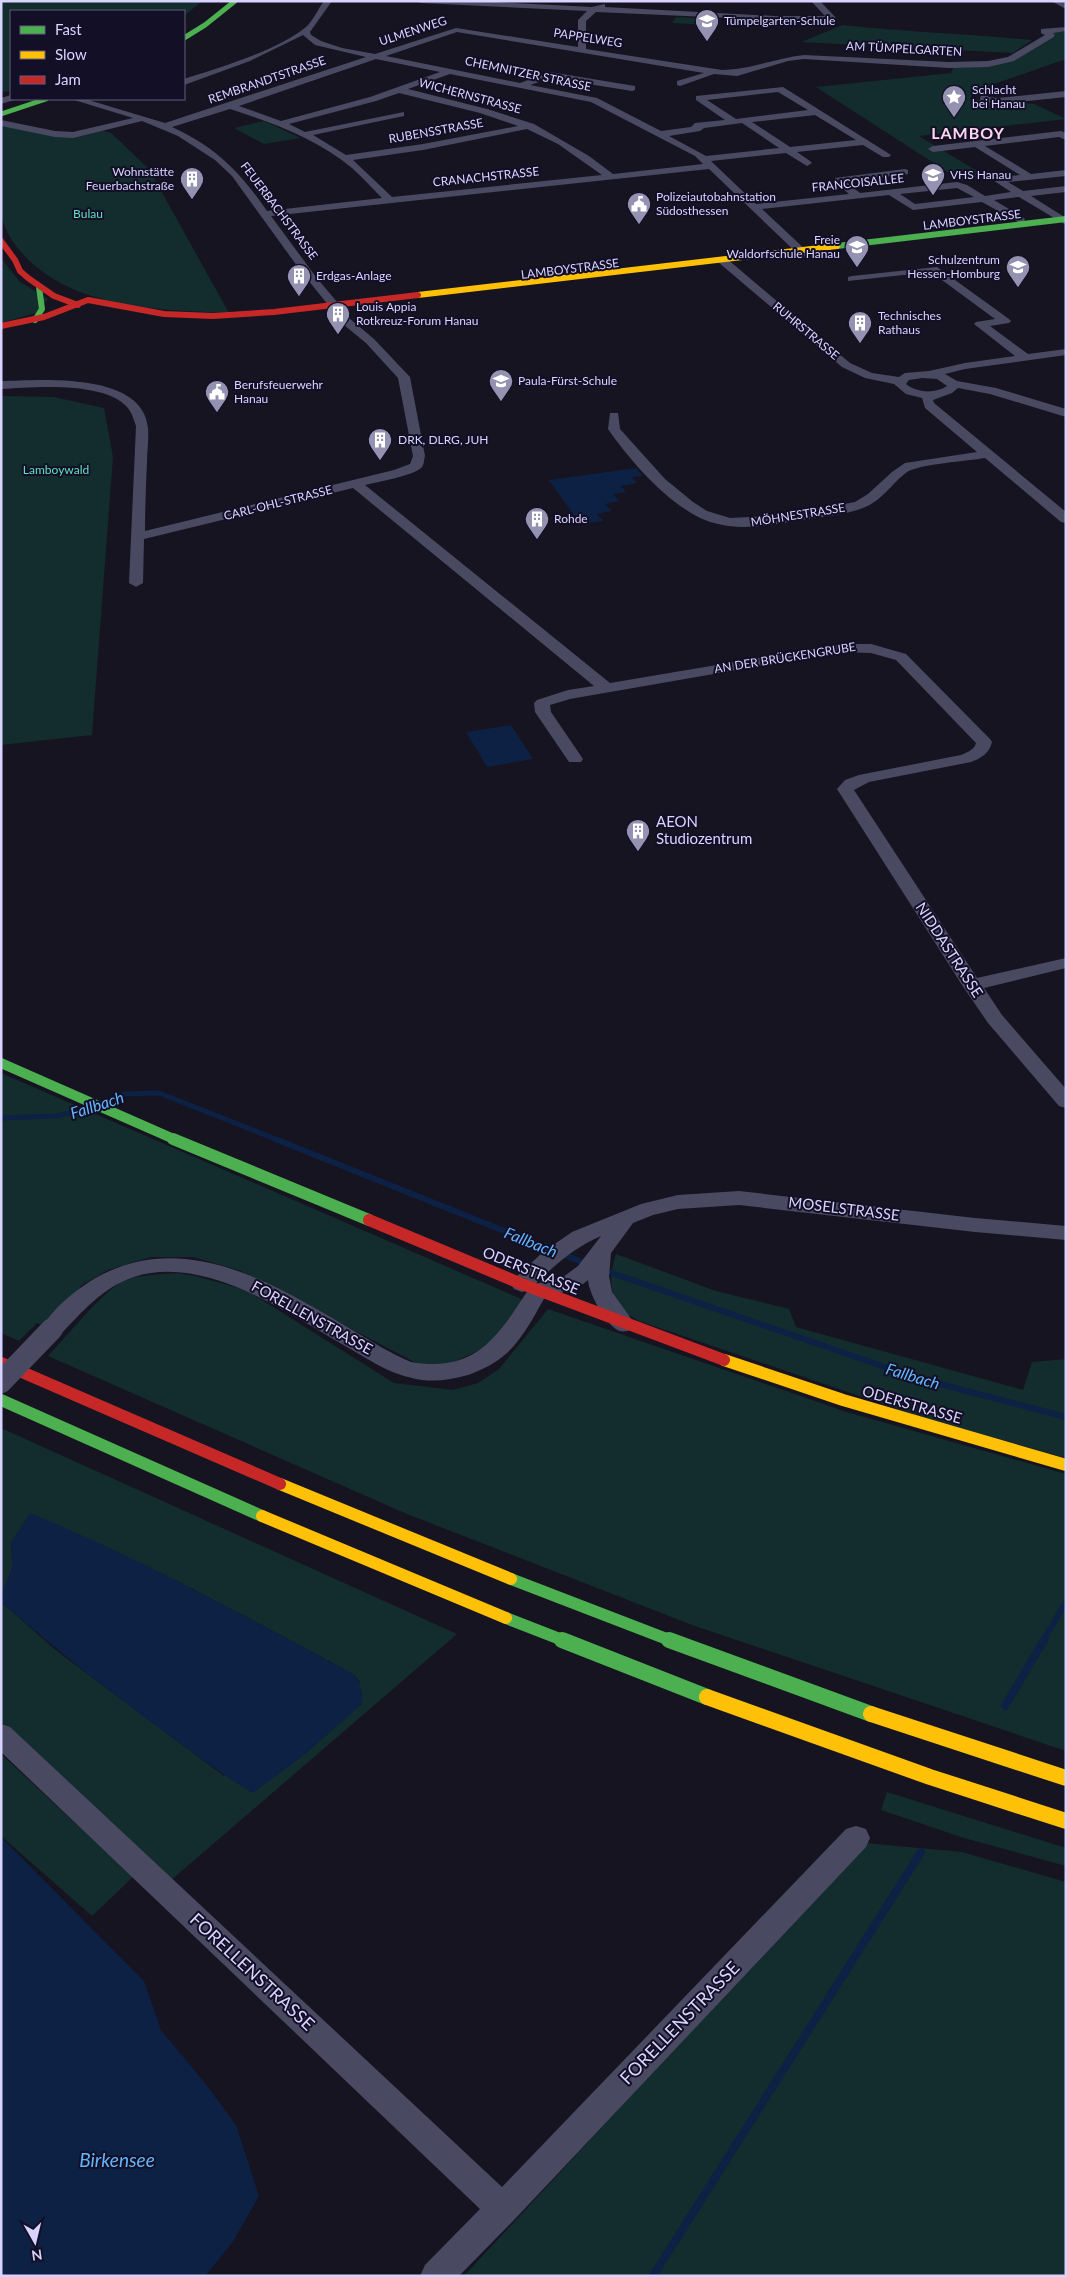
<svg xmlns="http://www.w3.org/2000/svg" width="1067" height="2277" viewBox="0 0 1067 2277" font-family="Lato,sans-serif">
<rect width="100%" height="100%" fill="#161421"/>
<g fill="#132c2d">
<path d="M1,1H202L184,16V11H11V91L1,92Z"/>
<path d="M676,17L715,19L711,25L672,23Z"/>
<path d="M843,25C906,32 969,34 1032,40L1013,53L801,42Z"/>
<path d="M1059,31L1066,32V59L974,91L970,99L1034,104L1066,119L919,136L987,177L960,180L816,87L951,73L954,66L1020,57L1056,36L1050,32Z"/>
<path d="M264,121L301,138L264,144L234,128Z"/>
<path d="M1,126L57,135L100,130L111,133L149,169L229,313C159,310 72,309 22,253C13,243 5,231 2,217C0,208 1,196 1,187C1,166 1,146 1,126Z"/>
<path d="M1,258L20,282L48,299L36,313L1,323Z"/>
<path d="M1,396L54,397L104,408L113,457L92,735L1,745Z"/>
<path d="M1,1073L526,1301L496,1338L476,1352L448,1364H418L241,1271L193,1257H151L108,1270L82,1285L44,1326L37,1323L19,1341L1,1333Z"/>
<path d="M616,1254L716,1291L789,1309L796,1327L1023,1390L1032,1362L1066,1359V1458L930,1420L639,1321C633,1317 624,1313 620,1307C608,1292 610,1271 616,1254Z"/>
<path d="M178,1273L196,1276L246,1290L394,1383L453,1390L478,1383L499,1369L548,1309L847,1412L1066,1474V1751L692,1625L407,1514L48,1356C66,1337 100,1295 121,1282C134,1275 163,1274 178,1273Z"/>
<path d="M1,1428L457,1634L170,1881L1,1723V1602L57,1651L224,1776L360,1682L353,1674C247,1617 141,1559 30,1514L11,1543L13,1566L1,1596Z"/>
<path d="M1,1754L133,1877L92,1916L1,1836Z"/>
<path d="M887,1792L1066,1848V1866L964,1838L881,1810Z"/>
<path d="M865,1843L962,1852L1066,1882V2276H464Z"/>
</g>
<g fill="#0d2144">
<path d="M636,468L643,476L632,477L637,483L621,486L626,492L613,494L619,501L605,504L611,511L597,514L603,521L580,524L549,480Z"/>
<path d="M511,725L533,759L487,767L466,732Z"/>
<path d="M30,1513C141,1559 247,1617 353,1674C361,1684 363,1691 362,1704L304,1755L253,1793C222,1775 194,1753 165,1732C109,1691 54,1648 1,1602V1596L13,1566L11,1543Z"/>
<path d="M1,1837L144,1981L161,2030L205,2083L236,2125L259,2196L232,2243L205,2276H1Z"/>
</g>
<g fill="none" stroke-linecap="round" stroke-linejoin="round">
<g stroke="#0d2144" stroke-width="5">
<path d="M101,1104L124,1094L159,1093L278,1140"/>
<path d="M1,1118L57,1116L90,1108"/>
</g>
<g stroke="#0d2144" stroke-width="6">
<path d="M275,1139L587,1264"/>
<path d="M603,1270L917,1378L1066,1417"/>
<path d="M1043,1641L1066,1602"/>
</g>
<g stroke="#0d2144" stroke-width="8">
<path d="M1005,1706L1044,1640"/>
<path d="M653,2276L921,1852"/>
</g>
<g fill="#4a4962" fill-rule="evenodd">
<path d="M324,1H332L310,32L311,35L321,41L342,48L375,54L456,28L578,47V20L587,11L421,3L417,1H474L592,7L605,4V7L775,16H825L811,1H820L836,18L832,20H775L596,12L586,21V49L722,70C750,70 776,58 804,55L949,62L988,61L1008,57L1045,35L1041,33V29L1066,27V31L1053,33L1055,35L1054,37L1014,61L988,67L949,68L804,59L788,61L737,76L714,74L680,86L677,85V81L704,73L457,32L386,56L520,83L550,72L635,86V90L632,91L551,78L530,85L597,98L661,131L691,127L695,123L725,120L696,100V96L783,87L891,155L889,157H883L863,145L797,152L810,161L812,163L807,166L786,153L711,161L756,204L849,194L835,182V178L905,169L908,170V174L846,182L860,193L957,182L967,185L985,196L1011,192L993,180L998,177L1020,175L975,147L933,152L928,149L933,146L1061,131L1066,133V140L1059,137L985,146L1031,174L1066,170V176L1008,182L1023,191L1066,186V192L1031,196L1066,218V225L1019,197L994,200L1024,218L1025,220L1020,223L982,202L913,210L889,195L762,209L808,252L809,254L804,257L800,256L709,169L271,216L316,277L343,309V313L374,339L410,377L425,456C424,459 424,465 422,467C414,476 377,482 365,485L610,683L841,644H871L906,654L990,739L992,742C989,754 981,758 971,762L869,782L854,790L977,978L1066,958V968L984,988L1002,1015L1066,1089V1108L1059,1106L988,1023L962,985L837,789L845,780L859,775L961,755C968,752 974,750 976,743L896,660L871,653L841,652L570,699L550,705L551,712L583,759L581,762H569L535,712L534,703L537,700L568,690L594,686L353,488L144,539L143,583L136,587L129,583L136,426C134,421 133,416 130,411C111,380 33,387 1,389V381C40,380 143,371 148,428C149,439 147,451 147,462C146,485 145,508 145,531L394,470L410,464L413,456L398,378L366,343L333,316L331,314L333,311L300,270L232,176L215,160L178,136L142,121L73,138L55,137L1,126V120L55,131L73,132L133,118L71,99H85L165,123L366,57L315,45L303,35L250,61L184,85V79C218,68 279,50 306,27C313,21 318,9 324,1ZM376,59L440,72L370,97L281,121L239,106ZM450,74L591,102L695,156L703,164L613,174L589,156L534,124L487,109L408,89ZM778,92L808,110L736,119L707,100ZM399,93L480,113L518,126L423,144L346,155L313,135L404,116V112L305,132L289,124L376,101ZM230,109C273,123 317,139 352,168C363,178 372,188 382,198L267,211C240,172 216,147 172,127ZM815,115L856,140L790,147L752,122ZM742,123L779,148L706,156L669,136L700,131L704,128ZM527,129L558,144L602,175L392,197L353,160L423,150ZM957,188L974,197L915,204L900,194Z"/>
<path d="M1051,1H1061L1066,4V9Z"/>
<path d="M985,90L989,93L988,97L998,98L1066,91V97L998,104L980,101L981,93Z"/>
<path d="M11,95V99L14,100L1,104V98Z"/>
<path d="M722,257L726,258L850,363L872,373L899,377L905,373L929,371L965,363L1015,356L974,324L976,322L995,319L931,272L848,281V277L852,276L937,267L1009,319L1011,321L1009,323L990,326L1028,354L1066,349V355L965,369L945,374L957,381L996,388L1066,409V417L990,394L958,388L952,393L933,400L934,403L1066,512V523L1061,522L985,458C968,461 920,464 907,472C892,483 882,501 863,508C844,515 821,517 800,520C773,525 742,531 714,523C675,513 630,461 608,429L610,413H618L620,429L665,479L693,502L707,511L730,518L786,515L855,502L868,494L892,472L905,463L977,452L925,408L922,398L906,394L894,384L865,378L842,367L718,262V258ZM922,378L937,379L947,386C935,394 917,393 906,384L909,380Z"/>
<path d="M739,1191L975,1218L1066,1226V1240L975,1232L739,1205L678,1209L653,1215L633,1223L611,1253L609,1276L612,1292L635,1324L632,1330C626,1331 621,1333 616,1329C605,1322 589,1294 588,1280L578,1288L545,1297C534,1316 524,1337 507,1353C496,1363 482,1370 468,1375C449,1380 431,1383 412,1378C388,1373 368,1359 347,1347C288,1313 205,1254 134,1277C103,1287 82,1312 60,1335L52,1337L44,1335L41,1329C54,1306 80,1286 103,1274C191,1230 279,1287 354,1331C373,1342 391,1354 411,1362C475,1373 497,1338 528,1290L522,1292L514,1289L511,1284L514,1279L543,1252L572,1232L641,1204L678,1195ZM601,1236L578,1266L563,1277L535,1284C555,1265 575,1247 601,1236Z"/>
<path d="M1,1724L10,1727L502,2187L846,1829L856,1826L866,1829L870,1838L866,1847L514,2220L459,2276H420L425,2265L480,2209L1,1752Z"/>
</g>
<g stroke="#4caf50" stroke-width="5">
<path d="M184,38L205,25L235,1"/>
<path d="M1,114L46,99"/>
</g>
<g stroke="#4caf50" stroke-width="6">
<path d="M837,246L1066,219"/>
<path d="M35,320L42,309L39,287"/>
</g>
<path stroke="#4caf50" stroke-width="10" d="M1,1063L176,1140"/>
<g stroke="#4caf50" stroke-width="12">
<path d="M173,1139L369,1220"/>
<path d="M1,1400L262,1516"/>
<path d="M511,1579L672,1641"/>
<path d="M506,1618L565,1641"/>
</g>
<g stroke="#4caf50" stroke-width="16">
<path d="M562,1640L707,1697"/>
<path d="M669,1640L871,1714"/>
</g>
<path stroke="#ffc107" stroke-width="6" d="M418,295L837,246"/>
<g stroke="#ffc107" stroke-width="12">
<path d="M724,1360L843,1400L1066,1465"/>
<path d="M280,1484L511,1579"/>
<path d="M262,1516L506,1618"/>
</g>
<g stroke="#ffc107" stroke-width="16">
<path d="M707,1697L930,1777L1066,1821"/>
<path d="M871,1714L1066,1778"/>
</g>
<g stroke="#c62828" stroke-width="6">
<path d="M1,241L15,260L20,271L28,278L54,296L78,305"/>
<path d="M1,326L44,317L88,300L164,314L213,316L274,312L418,295"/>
</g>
<g stroke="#c62828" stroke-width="12">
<path d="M369,1220L522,1284L724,1360"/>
<path d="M1,1363L280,1484"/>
</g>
<path stroke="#4a4962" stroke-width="22" d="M1,1382L52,1329"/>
</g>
<defs>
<g id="school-pin" transform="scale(1.25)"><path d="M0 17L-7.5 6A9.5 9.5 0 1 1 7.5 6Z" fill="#9591b1" stroke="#130f26"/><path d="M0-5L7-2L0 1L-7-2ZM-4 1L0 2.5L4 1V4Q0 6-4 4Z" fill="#fff"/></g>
<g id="sight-pin" transform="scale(1.25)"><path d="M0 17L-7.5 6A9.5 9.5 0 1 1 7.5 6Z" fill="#9591b1" stroke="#130f26"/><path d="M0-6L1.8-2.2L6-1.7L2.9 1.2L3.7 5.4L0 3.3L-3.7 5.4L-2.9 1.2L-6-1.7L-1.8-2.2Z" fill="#fff"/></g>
<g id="building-pin" transform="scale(1.25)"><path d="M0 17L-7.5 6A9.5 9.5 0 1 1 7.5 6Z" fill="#9591b1" stroke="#130f26"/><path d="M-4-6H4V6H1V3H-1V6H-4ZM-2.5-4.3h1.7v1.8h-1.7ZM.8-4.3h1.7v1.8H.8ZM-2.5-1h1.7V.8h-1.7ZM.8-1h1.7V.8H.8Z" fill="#fff"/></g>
<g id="civic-pin" transform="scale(1.25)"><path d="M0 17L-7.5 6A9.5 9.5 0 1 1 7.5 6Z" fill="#9591b1" stroke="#130f26"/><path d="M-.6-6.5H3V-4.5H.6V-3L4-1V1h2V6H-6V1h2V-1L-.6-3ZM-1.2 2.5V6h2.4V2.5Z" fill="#fff"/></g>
</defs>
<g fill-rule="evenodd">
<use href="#school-pin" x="707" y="21"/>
<use href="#sight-pin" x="954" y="97"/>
<use href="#school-pin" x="933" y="175"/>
<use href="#building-pin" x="192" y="179"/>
<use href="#civic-pin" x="639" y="204"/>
<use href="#school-pin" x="857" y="247"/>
<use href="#school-pin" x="1018" y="267"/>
<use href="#building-pin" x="299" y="276"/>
<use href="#building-pin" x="338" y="314"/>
<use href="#building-pin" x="860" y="323"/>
<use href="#school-pin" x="501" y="381"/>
<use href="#civic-pin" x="217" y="392"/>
<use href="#building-pin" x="380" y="440"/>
<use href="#building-pin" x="537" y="519"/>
<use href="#building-pin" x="638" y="831"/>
</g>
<g text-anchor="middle" stroke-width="4" stroke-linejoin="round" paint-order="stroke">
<g font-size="12" fill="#d9d4ff" stroke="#130f26" text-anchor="start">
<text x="724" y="25">Tümpelgarten-Schule</text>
<text x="972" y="94">Schlacht<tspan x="972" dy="14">bei Hanau</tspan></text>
<text x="174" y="176" text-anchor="end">Wohnstätte<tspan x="174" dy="14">Feuerbachstraße</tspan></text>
<text x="950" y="179">VHS Hanau</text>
<text x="656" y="201">Polizeiautobahnstation<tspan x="656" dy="14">Südosthessen</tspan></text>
<text x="840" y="244" text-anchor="end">Freie<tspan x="840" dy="14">Waldorfschule Hanau</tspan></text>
<text x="1000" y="264" text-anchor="end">Schulzentrum<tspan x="1000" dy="14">Hessen-Homburg</tspan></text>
<text x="316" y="280">Erdgas-Anlage</text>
<text x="356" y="311">Louis Appia<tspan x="356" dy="14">Rotkreuz-Forum Hanau</tspan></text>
<text x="878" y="320">Technisches<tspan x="878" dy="14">Rathaus</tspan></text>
<text x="518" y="385">Paula-Fürst-Schule</text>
<text x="234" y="389">Berufsfeuerwehr<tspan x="234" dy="14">Hanau</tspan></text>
<text x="398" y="444">DRK, DLRG, JUH</text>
<text x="554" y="523">Rohde</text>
</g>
<g font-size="12" fill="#d9d4ff" stroke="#130f26">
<text transform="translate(413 31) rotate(-18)" y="4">ULMENWEG</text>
<text transform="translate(588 38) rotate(9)" y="4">PAPPELWEG</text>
<text transform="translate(904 49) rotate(3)" y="4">AM TÜMPELGARTEN</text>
<text transform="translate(528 74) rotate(12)" y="4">CHEMNITZER STRASSE</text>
<text transform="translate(267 80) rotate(-19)" y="4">REMBRANDTSTRASSE</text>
<text transform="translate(470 96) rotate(15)" y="4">WICHERNSTRASSE</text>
<text transform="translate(436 131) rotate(-10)" y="4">RUBENSSTRASSE</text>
<text transform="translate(486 177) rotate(-6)" y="4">CRANACHSTRASSE</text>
<text transform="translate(858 183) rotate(-6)" y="4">FRANCOISALLEE</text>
<text transform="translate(279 211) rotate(53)" y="4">FEUERBACHSTRASSE</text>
<text transform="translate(972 220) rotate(-7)" y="4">LAMBOYSTRASSE</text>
<text transform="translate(570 269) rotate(-7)" y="4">LAMBOYSTRASSE</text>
<text transform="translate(806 331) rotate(40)" y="4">RUHRSTRASSE</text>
<text transform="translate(278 503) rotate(-14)" y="4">CARL-OHL-STRASSE</text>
<text transform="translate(798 515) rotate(-9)" y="4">MÖHNESTRASSE</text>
<text transform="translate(785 658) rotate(-9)" y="4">AN DER BRÜCKENGRUBE</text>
</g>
<g font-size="12" fill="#5fe0c0" stroke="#130f26">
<text x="88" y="218">Bulau</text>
<text x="56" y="474">Lamboywald</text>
</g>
<g font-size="15" fill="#d9d4ff" stroke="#130f26" text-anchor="start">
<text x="656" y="827">AEON<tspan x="656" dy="17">Studiozentrum</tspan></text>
</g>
<g font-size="15" fill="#d9d4ff" stroke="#130f26">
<text transform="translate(949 950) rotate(57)" y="5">NIDDASTRASSE</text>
<text transform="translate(844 1209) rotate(7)" y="5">MOSELSTRASSE</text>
<text transform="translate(531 1271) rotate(22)" y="5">ODERSTRASSE</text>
<text transform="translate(312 1318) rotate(29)" y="5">FORELLENSTRASSE</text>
<text transform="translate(912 1405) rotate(16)" y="5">ODERSTRASSE</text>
</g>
<g font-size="16" font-weight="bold" letter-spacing="1" fill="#ffd6f0" stroke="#130f26">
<text x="968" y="139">LAMBOY</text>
</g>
<g font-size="16" font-style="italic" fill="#62b6ff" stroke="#130f26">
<text transform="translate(97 1105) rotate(-18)" y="6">Fallbach</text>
<text transform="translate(531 1242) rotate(22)" y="6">Fallbach</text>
<text transform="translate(913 1376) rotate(17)" y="6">Fallbach</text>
</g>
<g font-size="18" fill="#d9d4ff" stroke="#130f26">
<text transform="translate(252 1972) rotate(43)" y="6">FORELLENSTRASSE</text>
<text transform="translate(680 2023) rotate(-46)" y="6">FORELLENSTRASSE</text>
</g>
<g font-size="19" font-style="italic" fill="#62b6ff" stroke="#130f26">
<text x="117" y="2167">Birkensee</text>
</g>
</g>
<rect width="1067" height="2277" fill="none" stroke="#d9d4ff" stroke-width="5"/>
<rect x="10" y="10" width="175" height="90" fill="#130f26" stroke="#625e7d"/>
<rect x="20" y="26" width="25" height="8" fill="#4caf50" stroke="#625e7d"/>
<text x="55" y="35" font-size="15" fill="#d9d4ff">Fast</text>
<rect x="20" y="51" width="25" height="8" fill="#ffc107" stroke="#625e7d"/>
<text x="55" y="60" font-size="15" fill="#d9d4ff">Slow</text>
<rect x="20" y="76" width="25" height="8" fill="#c62828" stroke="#625e7d"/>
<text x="55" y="85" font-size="15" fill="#d9d4ff">Jam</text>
<g transform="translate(35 2242) rotate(172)" stroke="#130f26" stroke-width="4" paint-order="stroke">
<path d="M0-4L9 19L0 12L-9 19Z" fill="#d9d4ff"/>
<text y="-8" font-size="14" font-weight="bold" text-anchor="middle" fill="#d9d4ff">N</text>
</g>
</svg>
